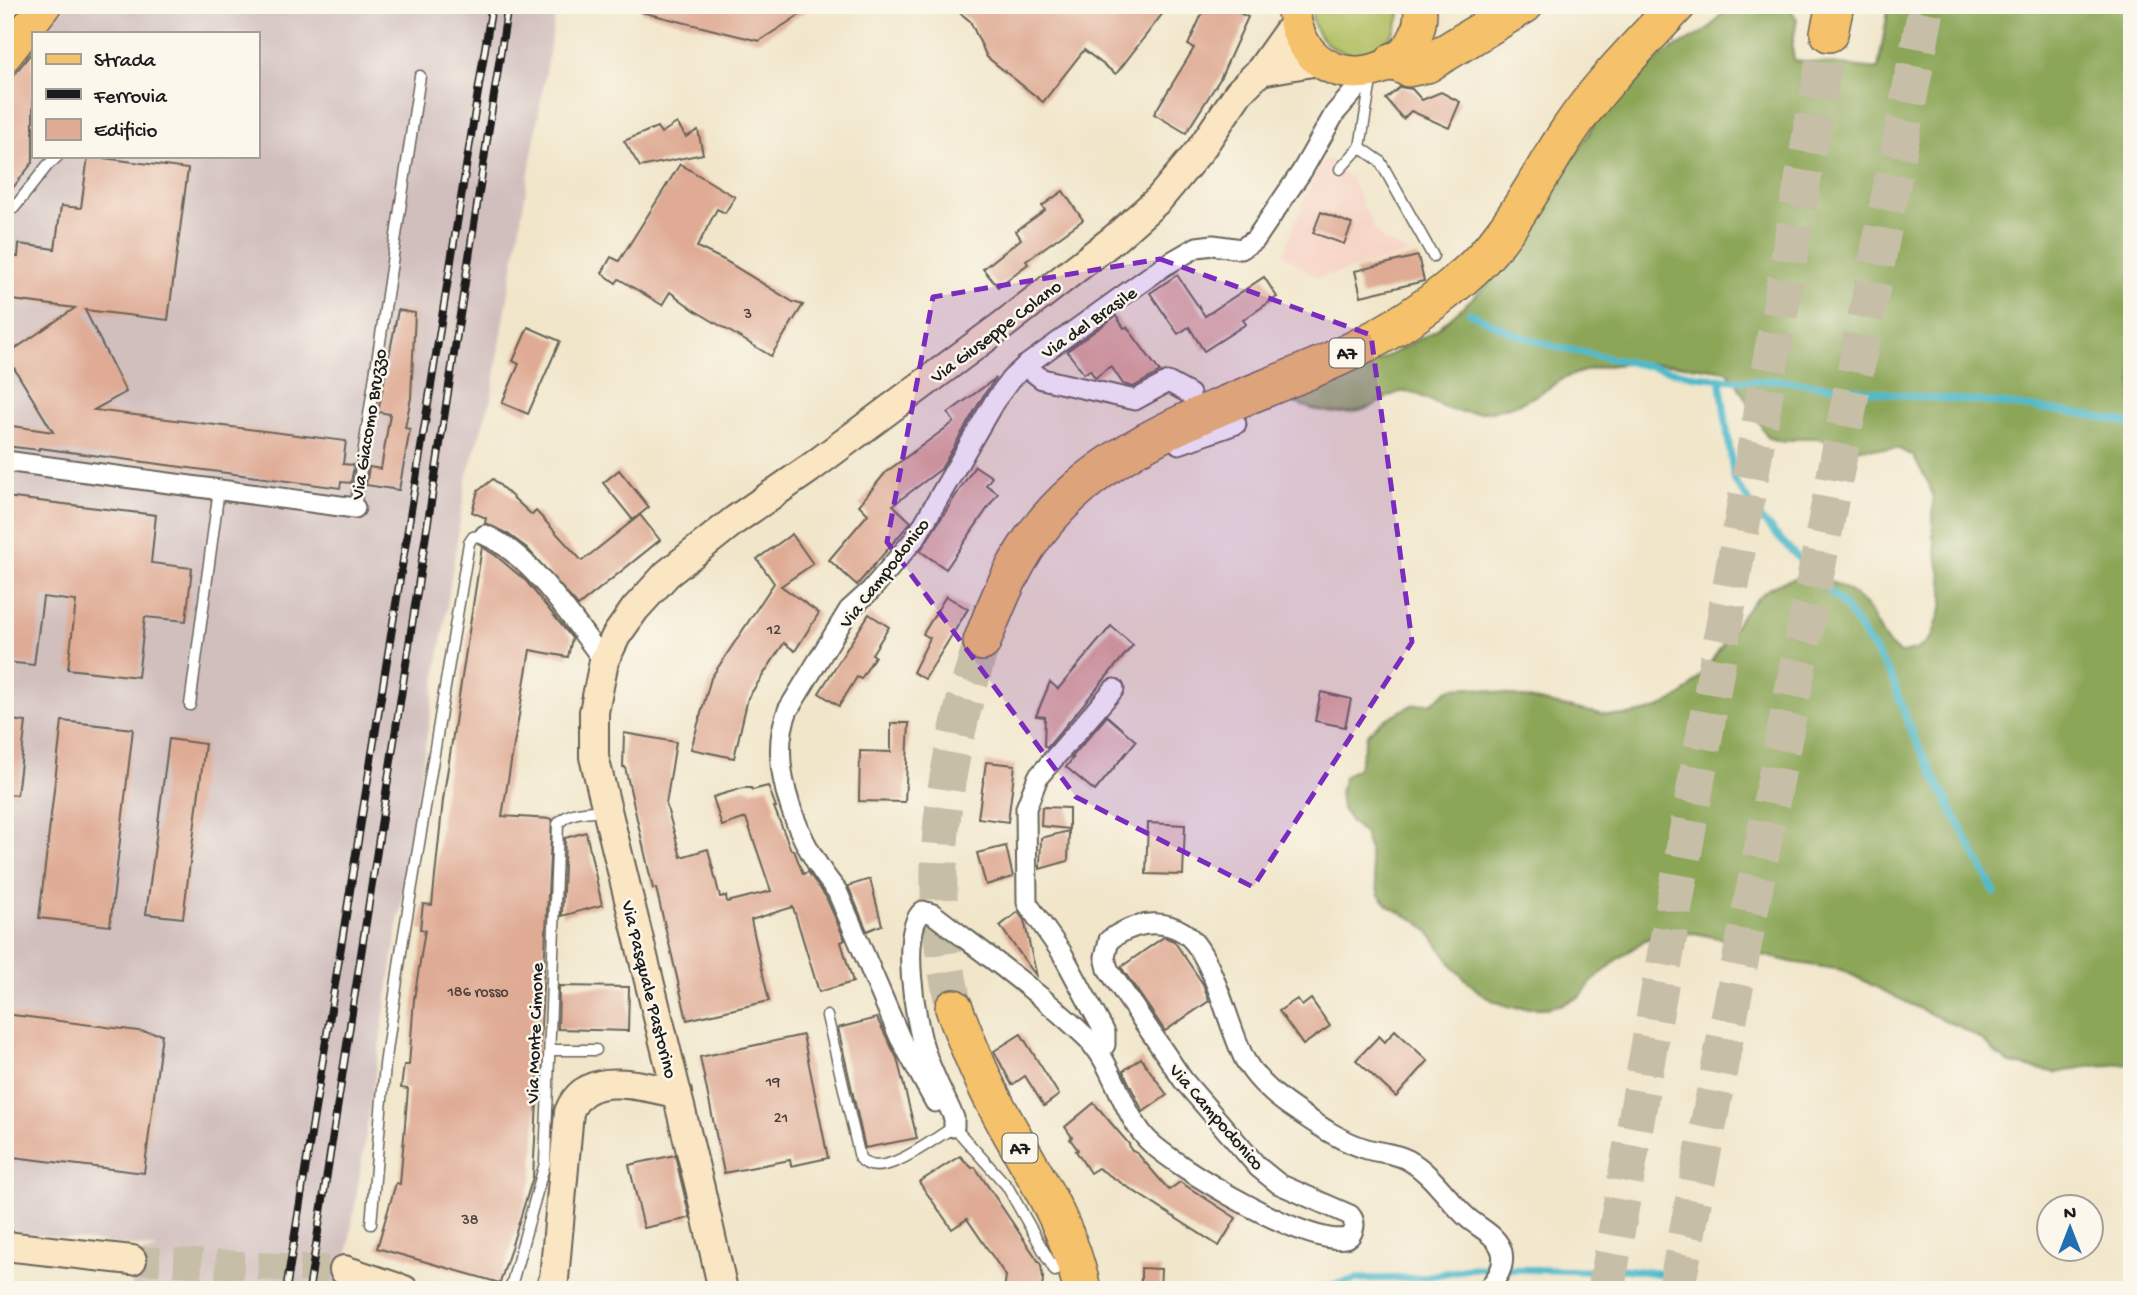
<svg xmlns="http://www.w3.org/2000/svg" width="2137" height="1295" viewBox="0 0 2137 1295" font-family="'Gochi Hand',sans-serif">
<rect width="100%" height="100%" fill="#fbf7ec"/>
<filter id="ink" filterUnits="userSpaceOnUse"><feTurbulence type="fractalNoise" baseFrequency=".0143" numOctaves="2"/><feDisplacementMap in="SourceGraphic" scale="14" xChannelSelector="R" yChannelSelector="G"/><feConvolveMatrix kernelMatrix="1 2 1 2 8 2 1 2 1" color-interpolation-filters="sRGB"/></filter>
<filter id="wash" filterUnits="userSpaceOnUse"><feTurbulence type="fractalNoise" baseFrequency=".00686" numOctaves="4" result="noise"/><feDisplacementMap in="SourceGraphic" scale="28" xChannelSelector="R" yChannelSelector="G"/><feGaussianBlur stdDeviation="1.57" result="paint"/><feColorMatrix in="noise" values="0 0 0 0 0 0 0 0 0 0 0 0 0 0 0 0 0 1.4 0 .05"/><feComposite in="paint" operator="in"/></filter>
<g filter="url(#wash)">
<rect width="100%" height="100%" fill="#f1e6ca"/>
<path fill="#f6d2c4" d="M1327,158L1351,179L1376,232L1384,240L1410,254L1317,278L1283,254L1316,171Z"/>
<path fill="#d1bfbe" d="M66,5H557L491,399L467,475L342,1290H132V1255L158,1249L5,1231V79L33,45V156H257V33H43Z"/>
<path fill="#b0bf62" stroke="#666e3f" stroke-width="2" d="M1312,5H1401V7C1394,76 1307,63 1312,5Z"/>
<path fill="#8ca658" stroke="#54613a" stroke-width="2" d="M1729,5H1788L1797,19L1792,47L1794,60L1878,69L1889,5H2132V1064L2090,1066L2057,1073L2010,1063L1996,1054L1985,1042L1958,1026L1928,1013L1842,970L1791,962L1758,954L1728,940L1694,933L1662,935L1645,940L1618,959L1591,983L1580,997L1563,1004L1546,1008H1528L1510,1007L1494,1001L1480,993L1456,970L1429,932L1417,921L1390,907L1379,895L1371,864L1369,848L1364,833L1352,823L1342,809L1340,793L1344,777L1359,767L1367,735L1380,722L1412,705L1432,703L1451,688L1471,687L1606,715C1630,717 1657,712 1677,698C1727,665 1740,573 1811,578C1827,579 1843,586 1855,595C1873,609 1874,622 1885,639C1889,645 1895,649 1900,654L1918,649L1932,637L1943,604V586L1933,535V499L1929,484L1913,456L1899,449L1849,448L1817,438H1800L1783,442L1768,438L1737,384L1727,371C1675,363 1615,356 1565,378C1558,381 1553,386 1547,389C1527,402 1506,410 1482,412C1470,413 1456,412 1445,408C1431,403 1417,390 1401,392C1390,394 1382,401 1373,406C1347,419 1315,412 1290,401L1346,378L1435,331L1491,282L1529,231L1603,110L1664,54L1709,29Z"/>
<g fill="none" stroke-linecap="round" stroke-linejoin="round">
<g stroke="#4fbacb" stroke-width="7">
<path d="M1470,313L1514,334L1556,347L1696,376L1741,381L1778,380L1920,397L1978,401L2083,414L2132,424"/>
<path d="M1720,378L1734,480L1760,518L1846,608L1891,676L1912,734L1995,893"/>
<path d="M1314,1290L1357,1279L1419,1278L1473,1268L1585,1271L1623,1269L1665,1274"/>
</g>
</g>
<g id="blocks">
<g fill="#dfab94">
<path d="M642,5H815L759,41L641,12Z"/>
<path d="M950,5H1152L1163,13L1116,74L1084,50L1043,102L987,57L970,21Z"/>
<path d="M1206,5H1222L1248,17L1220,79L1186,133L1154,114L1194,48L1188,45Z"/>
<path d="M33,51V162L5,198V86Z"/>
<path d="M1400,87L1412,89L1422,100L1441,92L1460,102L1449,128L1411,111L1403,119L1386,99Z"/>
<path d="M677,123L686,137L698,130L703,154L640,167L624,141L657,127L661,133Z"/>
<path d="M88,156L188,169L168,320L85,310L126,392L94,410L346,441L343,464L354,465L351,483L341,482L340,488L39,448V450L5,446V425L53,432L6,355L75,308L5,299V255L18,257L19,244L55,249L61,206L81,208Z"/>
<path d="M680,164L735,197L725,213L717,209L697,247L724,260L793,302L803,305L771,356L694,310L670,292L662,305L619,279L616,283L602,273L611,257L619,261Z"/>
<path d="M1063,191L1083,220L1026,261L1028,264L998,287L983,269L1021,239L1016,231L1045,210L1042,206Z"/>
<path d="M1321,212L1352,224L1344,244L1313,233Z"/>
<path d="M1418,256L1424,281L1361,296L1355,271Z"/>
<path d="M1177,275L1205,316L1264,277L1277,297L1243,320L1246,324L1204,351L1189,327L1178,334L1150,293Z"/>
<path d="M398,310L415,313L411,398L405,428L410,429L399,490L366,485L369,467L381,469L390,414L378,412Z"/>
<path d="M1116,316L1124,328L1127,327L1160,372L1133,387L1123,384L1111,366L1095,378L1090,370L1084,374L1067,351Z"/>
<path d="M528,327L560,341L528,414L502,403L519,364L513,361Z"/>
<path d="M996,378L983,396L941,469L893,505L911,522L857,585L829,560L868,514L859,505L886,472L954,422L948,413Z"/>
<path d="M975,466L992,477L986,485L998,493L946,569L920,551Z"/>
<path d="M619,470L649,507L633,520L603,483Z"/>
<path d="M493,479L532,515L536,511L582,561L640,515L660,540L578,606L527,548L508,534L485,523L486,518L472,512L478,491Z"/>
<path d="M5,497L156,515L151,563L192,568L186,621L145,617L138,677L68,669L76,601L43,597L34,665L5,662Z"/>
<path d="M792,534L813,564L781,586L819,613L795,651L784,643L748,698L734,758L691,749L711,678L774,583L757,559Z"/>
<path d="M482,547L495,555L526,581L572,638L568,657L530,650L502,816L552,819L533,1177L500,1283L377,1248L396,1183L400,1184L408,1089L401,1088L404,1065H409L414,999L425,930L420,929L423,904L432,905L443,800Z"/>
<path d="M946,596L968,609L925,679L913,672L930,638L923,634Z"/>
<path d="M869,614L889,627L872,654L875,656L861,679L857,677L839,706L819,693Z"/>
<path d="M1111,626L1133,645L1047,748L1044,746L1045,717L1036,716L1050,682L1058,689Z"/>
<path d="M1321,692L1351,699L1345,727L1315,721Z"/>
<path d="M1107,716L1136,741L1095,791L1066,767L1073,758H1071Z"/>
<path d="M5,719L26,722L17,795L5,794Z"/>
<path d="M62,721L133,729L110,926L39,918Z"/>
<path d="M891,723H909L905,802L859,801L860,751L891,752Z"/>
<path d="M624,733L676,742L666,804L681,857L708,849L720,897L726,896L727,902L771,891L746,818L722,826L713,797L743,788H751L752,790L768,786L776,807H774L791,850H794L803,874L808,872L826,897L845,940L841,942L853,982L819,992L793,907L751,920L769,1001L687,1020L656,888L653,889L625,767H623Z"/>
<path d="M169,739L205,744L183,918L146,914Z"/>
<path d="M986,762L1015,765L1008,822L978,818Z"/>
<path d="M1042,807L1069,808V829L1041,826Z"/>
<path d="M1148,823L1185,825L1183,875L1146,874Z"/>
<path d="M1069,831L1068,861L1040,869L1041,838Z"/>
<path d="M586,832L602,905L562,916L565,838Z"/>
<path d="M1006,846L1013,877L986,885L977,853Z"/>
<path d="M870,879L882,925L867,931L848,886Z"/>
<path d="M1018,912L1024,920L1037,977L1000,926Z"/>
<path d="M1164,937L1174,941L1203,984L1209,1001L1165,1031L1121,967Z"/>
<path d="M559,986L629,987L628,1031L558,1029Z"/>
<path d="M1297,999L1302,1006L1311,999L1330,1026L1303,1045L1279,1011Z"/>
<path d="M5,1014L162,1034L144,1173L5,1156Z"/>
<path d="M877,1018L897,1058L917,1138L865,1148L838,1028Z"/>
<path d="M1395,1030L1428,1061L1396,1097L1356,1060L1379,1036L1385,1042Z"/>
<path d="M1021,1034L1059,1095L1044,1106L1025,1076L1012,1085L994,1051Z"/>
<path d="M803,1035L828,1158L791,1166L790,1160L724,1173L700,1057Z"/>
<path d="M1141,1058L1167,1095L1143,1112L1123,1071Z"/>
<path d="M1094,1103L1129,1144L1131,1150L1138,1154L1169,1190L1180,1182L1236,1218L1219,1246L1098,1168L1090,1173L1076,1151L1078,1150L1070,1139L1072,1137L1065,1127Z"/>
<path d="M675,1155L690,1218L644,1228L629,1165Z"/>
<path d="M960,1156L972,1168L975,1167L1041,1265L1043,1278L1042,1290H1004L1006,1276L967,1219L952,1229L919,1182Z"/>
<path d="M1141,1268L1161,1269L1160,1290H1141Z"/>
</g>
</g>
</g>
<g filter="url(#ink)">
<use href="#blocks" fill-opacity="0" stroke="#676359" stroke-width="2"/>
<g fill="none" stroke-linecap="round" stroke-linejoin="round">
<path stroke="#c6bea7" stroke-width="28" stroke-dasharray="28 14" stroke-linecap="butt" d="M132,1260L344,1270"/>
<g stroke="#c6bea7" stroke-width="37" stroke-dasharray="37 18" stroke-linecap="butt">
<path d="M954,1008C946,969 939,930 939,890C937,806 957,722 982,642"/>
<path d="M1606,1290L1829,33"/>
<path d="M1676,1290L1927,5"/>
</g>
<g stroke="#676359" stroke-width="13">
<g id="service">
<path d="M1360,147L1380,161L1433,256"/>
<path d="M1340,169L1360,147L1372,75"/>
<path d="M5,208H14L47,166L58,156"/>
<path d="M355,508L420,76"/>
<path d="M190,705L219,489"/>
<path d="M827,1016L860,1158C879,1184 934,1138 954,1127L1007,1186L1055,1271"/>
<path d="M550,1050H596"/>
<path d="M371,1224L385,1065L401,952L469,543L473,537L485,535"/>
<path d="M510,1290L545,1163L558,824C569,810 589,812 605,810"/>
</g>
</g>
<g stroke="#676359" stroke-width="23">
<g id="minor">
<path d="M1190,394L1168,382L1135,400L1042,379L1025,366L1164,266L1197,247L1213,245L1241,249L1255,240L1302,171L1335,113L1372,71"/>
<path d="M1179,444L1236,424L1234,420"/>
<path d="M5,461L355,508"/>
<path d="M485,535C531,554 574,622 604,661"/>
<path d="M1093,1046L1105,1045V1033L1062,953L1027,903L1026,808L1038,777L1114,689"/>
<path d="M935,1102L900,1038L837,891C800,848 765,766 788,710L849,610L871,590L916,537L994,402L1011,379L1025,366"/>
<path d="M954,1127V1118C944,1095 931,1072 924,1048C916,1022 899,930 923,911L933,914C985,954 1039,992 1086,1037C1114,1064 1120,1108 1146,1138C1169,1164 1321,1256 1350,1236C1355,1228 1356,1222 1350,1215L1279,1184L1258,1167L1183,1080L1108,969L1105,957L1109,940C1131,924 1159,917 1183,932C1213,951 1228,1028 1245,1060C1257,1081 1277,1098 1297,1111C1319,1126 1342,1142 1367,1149C1381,1153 1396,1153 1408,1160C1433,1174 1448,1201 1469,1219C1481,1229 1498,1236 1502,1252C1505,1268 1497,1278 1487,1290"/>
</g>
</g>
<g stroke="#676359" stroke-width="32">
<g id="secondary">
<path d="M1260,71L1318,61"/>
<path d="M5,1246L132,1260"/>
<path d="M344,1270L404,1290"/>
<path d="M549,1290L554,1279L569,1112C587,1067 641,1087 677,1093"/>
<path d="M723,1290L700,1188L594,757V712L604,661L616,636L635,609L667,574L735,520L809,469L1003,325L1114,239L1159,199L1200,150L1239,92L1260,71L1294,23"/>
</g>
</g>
<g stroke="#676359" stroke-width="35">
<g id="primary">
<path d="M1293,5C1299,105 1428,84 1420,5"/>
<path d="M5,56L45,5"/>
</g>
</g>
<g stroke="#676359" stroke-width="40">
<g id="motorway">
<path d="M1829,33L1835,5"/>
<path d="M1394,61L1408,68L1427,64L1524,5"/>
<path d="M982,642C998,599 1016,556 1046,521C1116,438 1223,408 1319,366C1371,344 1420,315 1462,278C1509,239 1536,179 1570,129C1600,84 1640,45 1677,5"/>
<path d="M954,1008C967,1043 981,1078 999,1111C1030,1169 1069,1223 1082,1290"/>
</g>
</g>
<use href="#service" stroke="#fff" stroke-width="10"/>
<use href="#minor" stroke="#fff" stroke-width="19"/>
<use href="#secondary" stroke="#fbe6c4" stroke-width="28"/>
<use href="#primary" stroke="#f5c16b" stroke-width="32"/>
<use href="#motorway" stroke="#f5c16b" stroke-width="37"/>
<g stroke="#1c1c1c" stroke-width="8">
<g id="rail">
<path d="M286,1290L492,5"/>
<path d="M309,1290L508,5"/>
</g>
</g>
<use href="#rail" stroke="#fbf7ec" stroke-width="5" stroke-dasharray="16" stroke-linecap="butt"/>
</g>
</g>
<path fill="#7b2cbf" fill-opacity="0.2" stroke="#7b2cbf" stroke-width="5" stroke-dasharray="14 9" stroke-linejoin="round" d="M1160,259L1371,335L1412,642L1253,887L1076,797L887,542L933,297Z"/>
<g text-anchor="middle" stroke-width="5" stroke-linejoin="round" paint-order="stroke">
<g font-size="16" fill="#4d403a">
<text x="748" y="318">3</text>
<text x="774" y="634">12</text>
<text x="478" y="996">186 rosso</text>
<text x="773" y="1086">19</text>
<text x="781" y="1122">21</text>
<text x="470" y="1224">38</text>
</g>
<g fill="#fbf7ec" stroke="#5f5e5a" stroke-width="2">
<rect x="1329.5" y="338.5" width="35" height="29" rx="5"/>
<rect x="1002.5" y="1133.5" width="35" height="29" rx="5"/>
</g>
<g font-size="18" font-weight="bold" fill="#1c1c1c">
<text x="1347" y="359">A7</text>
<text x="1020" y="1154">A7</text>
</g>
<g font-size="19" fill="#1c1c1c" stroke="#fbf7ec">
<text transform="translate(1088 321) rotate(-35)" y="7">Via del Brasile</text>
<text transform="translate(995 330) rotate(-37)" y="7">Via Giuseppe Colano</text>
<text transform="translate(367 424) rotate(-81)" y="7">Via Giacomo Bruzzo</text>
<text transform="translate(883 572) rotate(-52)" y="7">Via Campodonico</text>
<text transform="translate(651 989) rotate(76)" y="7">Via Pasquale Pastorino</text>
<text transform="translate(533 1033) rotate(-88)" y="7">Via Monte Cimone</text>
<text transform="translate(1218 1116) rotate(49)" y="7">Via Campodonico</text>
</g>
</g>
<rect width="2137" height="1295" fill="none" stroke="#fbf7ec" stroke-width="28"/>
<rect x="32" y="32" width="228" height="126" fill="#fbf7ec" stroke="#a29f99" stroke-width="2"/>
<rect x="46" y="54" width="35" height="10" fill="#f5c16b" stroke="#a29f99" stroke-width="2"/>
<text x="94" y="66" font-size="21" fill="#1c1c1c">Strada</text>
<rect x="46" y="89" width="35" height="10" fill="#1c1c1c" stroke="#a29f99" stroke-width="2"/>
<text x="94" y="102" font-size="21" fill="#1c1c1c">Ferrovia</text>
<rect x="46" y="119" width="35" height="21" fill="#dfab94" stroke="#a29f99" stroke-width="2"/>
<text x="94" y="136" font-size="21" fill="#1c1c1c">Edificio</text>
<g transform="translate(2070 1228)"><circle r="33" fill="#fbf7ec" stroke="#a29f99" stroke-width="2"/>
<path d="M0-5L12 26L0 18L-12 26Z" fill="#1f6fb2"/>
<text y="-10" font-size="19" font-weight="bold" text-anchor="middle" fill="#1c1c1c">N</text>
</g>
</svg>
